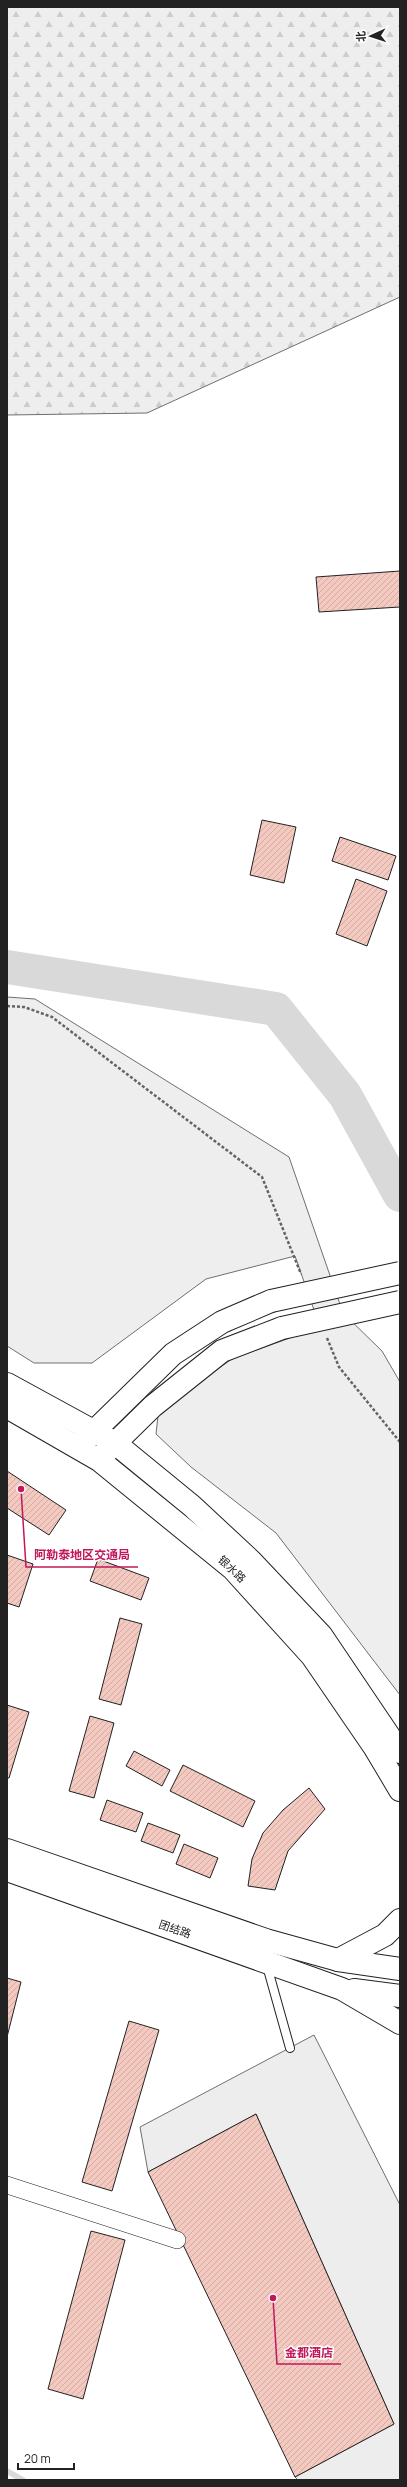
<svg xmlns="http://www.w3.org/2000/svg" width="407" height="2487" viewBox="0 0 407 2487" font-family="Manrope,'Noto Sans SC',sans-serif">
<defs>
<pattern id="forest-firs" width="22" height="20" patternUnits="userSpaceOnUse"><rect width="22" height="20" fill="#eee"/><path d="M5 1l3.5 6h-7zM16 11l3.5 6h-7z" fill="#ccc"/></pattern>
<pattern id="building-hatch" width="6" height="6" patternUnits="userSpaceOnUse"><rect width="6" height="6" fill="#f3c9c0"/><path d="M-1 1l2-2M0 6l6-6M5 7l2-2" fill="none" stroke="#d0aca5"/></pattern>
</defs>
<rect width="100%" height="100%" fill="#fff"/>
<path fill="url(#forest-firs)" stroke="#6f6f6f" d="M7,7H400V297L147,413L7,415Z"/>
<path fill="#eee" stroke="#6f6f6f" d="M7,997L35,999L289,1157L343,1313L382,1351L400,1382V1695L276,1533L191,1467L156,1434L158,1416L188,1389L232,1359L320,1327L295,1256L206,1279L92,1363H34L7,1346Z"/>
<path fill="#ededed" stroke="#6f6f6f" d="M314,2035L400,2205V2480H298L295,2477L394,2424L256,2114L148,2172L140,2127Z"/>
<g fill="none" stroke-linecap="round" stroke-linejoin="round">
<path stroke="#d9d9d9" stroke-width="5.5" d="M7,2471L23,2480"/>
<path stroke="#d9d9d9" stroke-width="34" d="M7,967L276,1009L345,1095L400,1195"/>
</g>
<g fill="url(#building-hatch)" stroke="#222">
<path d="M400,571V607L319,612L316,577Z"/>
<path d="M262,820L296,827L284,883L250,875Z"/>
<path d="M340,837L396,856L388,880L332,861Z"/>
<path d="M356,879L387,891L367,946L336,934Z"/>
<path d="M7,1471L66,1510L49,1535L7,1508Z"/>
<path d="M7,1555L33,1564L19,1607L7,1603Z"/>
<path d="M98,1559L149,1578L141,1600L90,1581Z"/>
<path d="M120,1618L142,1624L121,1705L99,1699Z"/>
<path d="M7,1705L29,1712L9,1778H7Z"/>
<path d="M90,1716L114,1723L94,1798L69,1791Z"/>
<path d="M134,1751L170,1770L162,1786L126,1766Z"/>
<path d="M183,1765L255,1801L243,1827L170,1791Z"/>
<path d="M309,1788L325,1809L288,1851L275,1890L248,1886L252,1859L263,1833L283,1810Z"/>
<path d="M107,1800L143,1813L136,1832L100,1820Z"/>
<path d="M148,1823L180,1835L173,1853L141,1841Z"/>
<path d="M184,1844L218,1858L210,1878L176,1864Z"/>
<path d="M7,1978L21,1982L7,2037Z"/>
<path d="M129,2021L159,2030L112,2191L82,2182Z"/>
<path d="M256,2114L394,2424L295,2477L148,2172Z"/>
<path d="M91,2231L125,2240L83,2399L48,2389Z"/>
</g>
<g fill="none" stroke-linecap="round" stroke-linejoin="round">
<g stroke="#222" stroke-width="10">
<path id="service" d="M267,1966L290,2048"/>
</g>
<g stroke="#222" stroke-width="18">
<path id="minor" d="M7,2185L177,2240"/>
</g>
<g stroke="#222" stroke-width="24">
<g id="secondary">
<path d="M81,1444L173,1354L222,1322L271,1301"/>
<path d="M101,1457L153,1406L222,1351L282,1328"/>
<path d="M7,1850L266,1940L338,1960L400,1969"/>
<path d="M7,1870L342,1989L400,2023"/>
<path d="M338,1960L385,1935L400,1920"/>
<path d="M354,1990L400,1996"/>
</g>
</g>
<g stroke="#222" stroke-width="24">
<g id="trunk">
<path d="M7,1384L115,1443L192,1506L251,1561L321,1635L400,1752"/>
<path d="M7,1407L99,1460L233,1569L312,1656L375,1748L400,1790"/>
</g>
</g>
<g stroke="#646464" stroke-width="2.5" stroke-dasharray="3 2" stroke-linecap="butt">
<path d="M7,1006L24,1007L52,1017L262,1177L301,1274"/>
<path d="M327,1338L339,1367L400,1442"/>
</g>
<use href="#service" stroke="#fff" stroke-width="8"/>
<use href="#minor" stroke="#fff" stroke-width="17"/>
<use href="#secondary" stroke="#fff" stroke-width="22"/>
<use href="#trunk" stroke="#fff" stroke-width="22"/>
<g stroke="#222" stroke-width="24" stroke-linecap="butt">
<g id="secondary-bridge">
<path d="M271,1301L400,1273"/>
<path d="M282,1328L400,1302"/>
</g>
</g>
<use href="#secondary-bridge" stroke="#fff" stroke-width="22"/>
</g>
<g text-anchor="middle" stroke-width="3" stroke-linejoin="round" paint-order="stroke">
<g font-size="11" fill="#222" stroke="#fff">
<text transform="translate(232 1569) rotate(44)" y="4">银水路</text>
<text transform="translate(175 1929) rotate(19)" y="4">团结路</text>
</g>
</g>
<path fill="none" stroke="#c2185b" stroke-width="1.5" d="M21 1489L26 1567H138M273 2298L277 2364H341"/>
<g fill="#c2185b" stroke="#fff" stroke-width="1.5">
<circle cx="21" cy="1489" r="4"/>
<circle cx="273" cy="2298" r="4"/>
</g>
<g font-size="12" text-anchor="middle" font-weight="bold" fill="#c2185b" stroke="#fff" stroke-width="3" stroke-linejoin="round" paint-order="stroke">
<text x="82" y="1559">阿勒泰地区交通局</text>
<text x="309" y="2357">金都酒店</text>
</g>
<rect width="407" height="2487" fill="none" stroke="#222222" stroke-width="16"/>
<g transform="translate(371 36) rotate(267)" stroke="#ffffff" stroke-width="3" paint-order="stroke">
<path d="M0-3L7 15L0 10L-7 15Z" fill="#222222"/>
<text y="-6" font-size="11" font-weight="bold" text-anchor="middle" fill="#222222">北</text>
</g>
<path d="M18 2463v6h56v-6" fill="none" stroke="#222222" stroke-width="2"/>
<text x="24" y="2463" font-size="12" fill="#222222" stroke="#ffffff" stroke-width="3" paint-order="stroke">20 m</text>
</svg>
